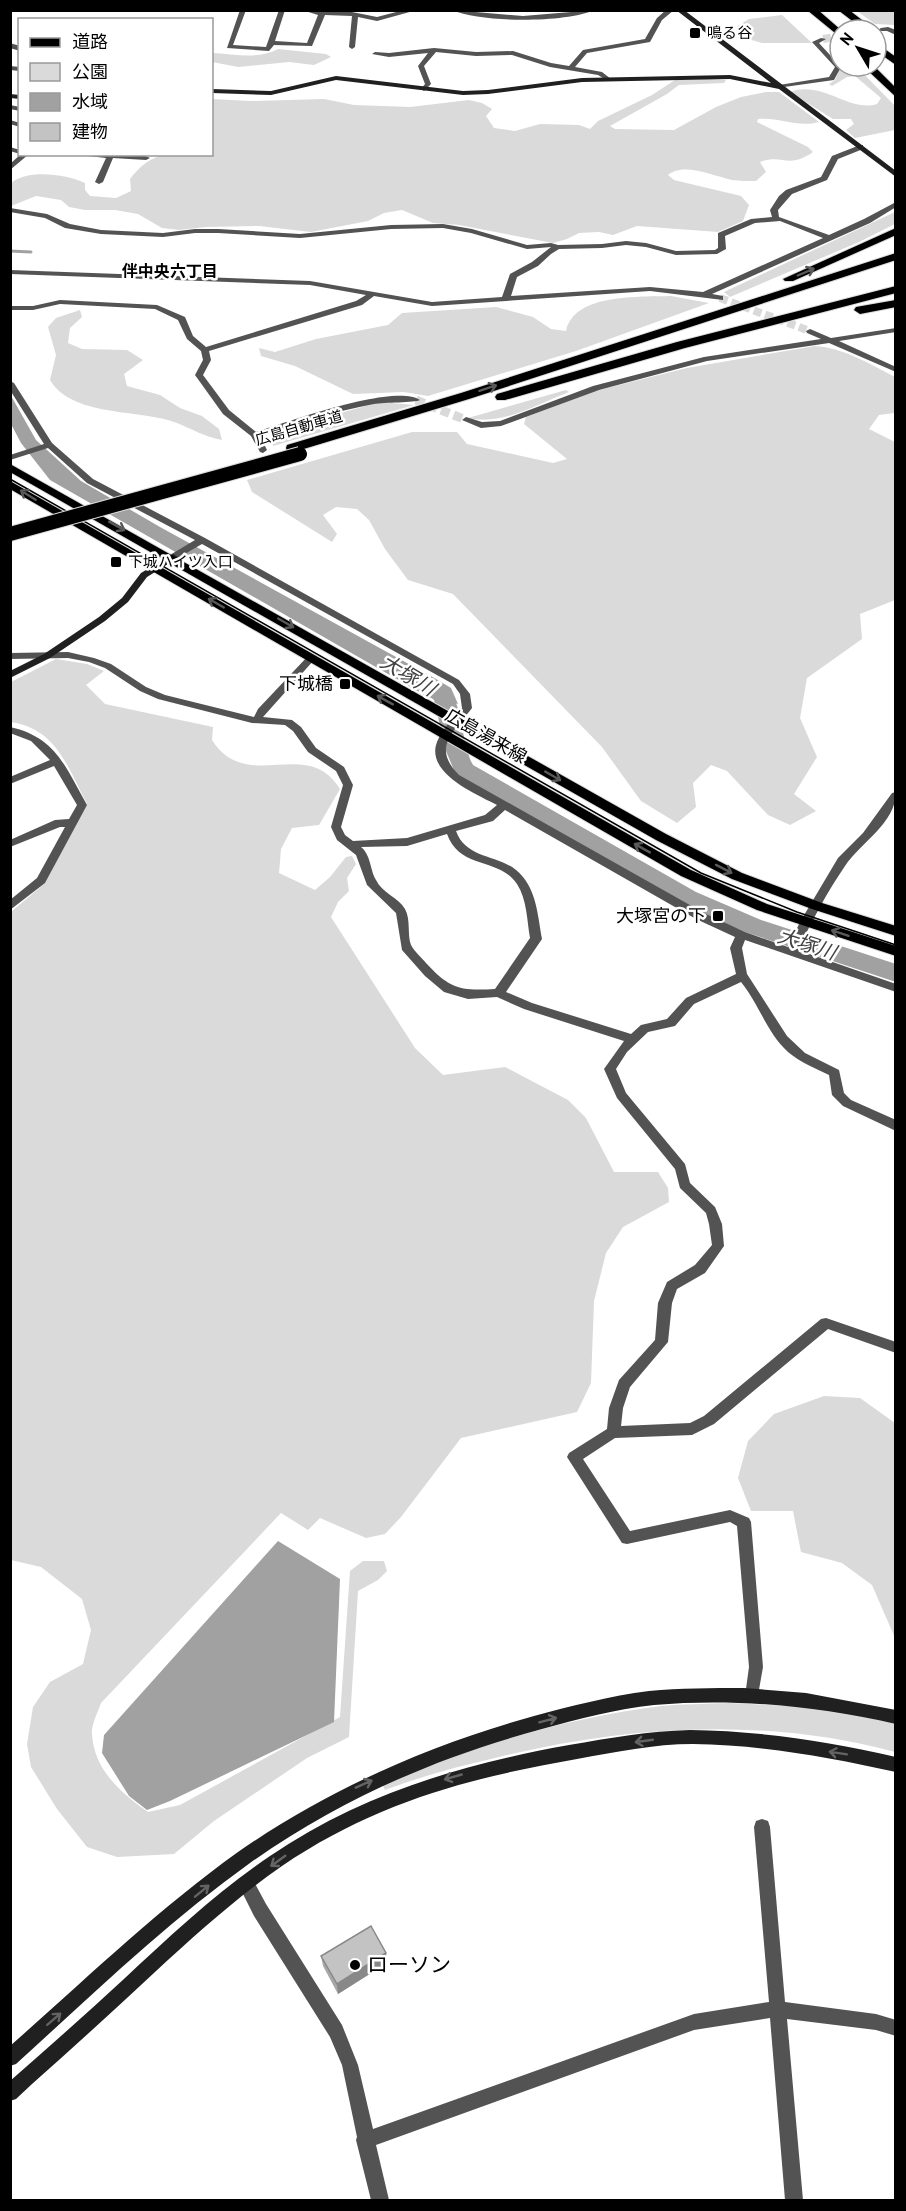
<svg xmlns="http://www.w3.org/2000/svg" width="906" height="2211" viewBox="0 0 906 2211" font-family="'PT Sans','Noto Sans JP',sans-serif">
<rect width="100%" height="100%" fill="#fff"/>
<g fill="#dadada">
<path d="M857,11H895V25L875,24Z"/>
<path d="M782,15L812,43H762L738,36L737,26L749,19Z"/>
<path d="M278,49L326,54L331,57L314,65L289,62L238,67L212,62V53C235,54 257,60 278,49Z"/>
<path d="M841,66H856L895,106V130L855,138L846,130L854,124L851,119H833L790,92C823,80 849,113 877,104L881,98L855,76L847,77L832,86L829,84L835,80Z"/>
<path d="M708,79L726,80L724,83L679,85L667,94L610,126L615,129L674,130L716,107L741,97L766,92H779L819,122C798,128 779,117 758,119L757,122L808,147L813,152C787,170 783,153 760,162L766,172L756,181C748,181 740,181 732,180C713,176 684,162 668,175L674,180L741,196L749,205L743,221L718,232L637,226L613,235L599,232L579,233L567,239L553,243L459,225L433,223L402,210L384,213L368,221L311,232L259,226L206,227L179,230L162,228L138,214L115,210H85L69,207L61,200L36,196L11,206V183C28,169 66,174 85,183V190L90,196L116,198L131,191L130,179C155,147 175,154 212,154V99L250,101L324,99L354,105L410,107L469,100L482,103L492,109L486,116L494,128L515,131L540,124L579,125L590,129L598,121L652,95L675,80Z"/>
<path d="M895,212V224L859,242L730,297L724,292Z"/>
<path d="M671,296L709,303L576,351L428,396L404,392L353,394L295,366L261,356L259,348L275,352L316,339L388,325L402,313L496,307L533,317L551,329L566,331C574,293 640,297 671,296Z"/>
<path d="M80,310L82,317L70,328L68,343L82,349L127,350L143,360L124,374L127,386L160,395L180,408L202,416L219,429L222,440C204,437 191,428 174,422C138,409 72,417 50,380L56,355L48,327L56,318Z"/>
<path d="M815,346C844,348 870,364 895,377V413L879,415L869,429L895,442V600L860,614L862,639L807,678L800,718L817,757L794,794L816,811L790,825L768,815L727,771L711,765L693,783L696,807L677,823L641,801L602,747L453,594L408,580L385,549L369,520L357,509L336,507L323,515L337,534L332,542L252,492L247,480L412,432H457L467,444L553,463L567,459L524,424L526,417L595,391L687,368Z"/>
<path d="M566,390L569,392C537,404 503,426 468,418Z"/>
<path d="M380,402L414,405L273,446L270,435L276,431Z"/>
<path d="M56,659L87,664L104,671L86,685L105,704L213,727L212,740C247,795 307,735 340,789L319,825L292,828L281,849L279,873L315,890L330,877L346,857L352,856L356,864L347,878L349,891L338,902L331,917L415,1048L443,1075L505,1067L568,1100L586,1118L614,1172H658L668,1188L669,1202L623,1227L606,1253L594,1301L591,1383L577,1412L461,1438L401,1517L385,1534L366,1538L320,1518L308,1530L281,1513L101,1703C98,1712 91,1725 92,1734C94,1770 121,1793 148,1812L180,1805L340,1717L350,1571L363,1561H384L387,1571L378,1580L358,1591L349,1737L307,1758L214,1821L174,1854L117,1857L87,1847L57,1809L31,1767L27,1744L33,1707L50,1682L83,1664L91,1630L82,1599L41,1567L11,1560V912L45,883L87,804C68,768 57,729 11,722V682Z"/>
<path d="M824,1396L860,1398L895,1423V1638L872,1585L842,1563L801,1552L793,1511H751L738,1478L748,1441L774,1414Z"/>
<path d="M730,1703L813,1707L895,1723V1752C765,1717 629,1725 499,1757C460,1766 422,1776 385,1790L382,1784C470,1747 565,1718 661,1706C683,1704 707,1704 730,1703Z"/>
</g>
<g fill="#a1a1a1">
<path d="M10,394L36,440L81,481L160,527L436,679L451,688L458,704L428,697L50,480L21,443L11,424Z"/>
<path d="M278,1541L340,1579L334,1722L170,1801L147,1810L129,1796L102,1753L104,1735Z"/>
</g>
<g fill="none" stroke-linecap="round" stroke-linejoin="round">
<path stroke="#a1a1a1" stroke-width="3" d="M10,251L31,252"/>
<path fill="#a1a1a1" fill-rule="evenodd" d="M420,674C471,688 455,729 473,765L696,892L761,920L896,964V982L745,932L680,904L456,775L446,751L434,700L410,681L413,676Z"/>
<g stroke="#d9d9d9" stroke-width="8" stroke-dasharray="8 4" stroke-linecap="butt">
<path d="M823,39L840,36"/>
<path d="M720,298L810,331"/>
</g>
<path stroke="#d9d9d9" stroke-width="9" stroke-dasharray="9 4.5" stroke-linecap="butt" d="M416,400L466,420"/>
<g stroke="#dbdbdb" stroke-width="2">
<g id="primary">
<path d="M10,464L666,834L742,873L822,903L896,926V936L812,909L732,879L656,840L10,472Z"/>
<path d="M10,481L691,870L767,904L896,946V956L757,910L681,876L10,489Z"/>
</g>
</g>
<g stroke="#dbdbdb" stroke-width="2">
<g id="highway">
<path d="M807,10H818L841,30L840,37Z"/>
<path d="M838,10H849L875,30H864Z"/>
<path d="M876,43L896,57V65L876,51Z"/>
<path d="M863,66H874L896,88V97Z"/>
<path d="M896,228V235L793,281H785L783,279Z"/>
<path d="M896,253V260L469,399L297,451H287L286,448L287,445L461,393Z"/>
<path d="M896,286V293L685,348L505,400H497L495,397L497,394L677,342Z"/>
<path d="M896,300V307L860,314L854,310L856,307Z"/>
</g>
</g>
<g fill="#535353" fill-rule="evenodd">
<path d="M240,10H246L233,45L266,47L279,10H285L275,41L307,43L318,15L302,10L347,11L377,17L404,10H417L377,21L358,17L355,47L352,49L349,47L352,16L325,15L312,46L274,45L269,51L227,48Z"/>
<path d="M452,10L523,16L595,10C564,23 483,23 452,10Z"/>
<path d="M666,10H674L662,20L650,42L587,53L575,67L602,72L611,79L608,81L598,75L550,67L512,55L476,56L436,52L424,66L431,84L424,91L421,89L425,84L418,66L428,53L389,57L372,54L375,52L389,53L434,48L476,52L513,51L551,63L569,66L583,50L645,39L657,18Z"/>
<path d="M881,28L888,27L896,30V35L887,31H879L878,30Z"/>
<path d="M821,38L826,39L819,43L841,67L834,80L777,88V86L779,85L829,77L835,67L812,42Z"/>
<path d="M10,43L20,46V51L10,48Z"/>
<path d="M10,66L20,67V71L10,70Z"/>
<path d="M10,105L20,107V111L10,109Z"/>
<path d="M10,120L20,123V127L10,124Z"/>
<path d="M860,145H863V149L838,159L827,180L792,194L778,210L779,217L829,235L864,219L896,202V207L870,223L712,294L723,296V300L650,291L432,306L374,296L362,305L209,351L211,360L203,375L229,410L256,432C288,422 394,383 420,400C415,403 384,402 374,404C335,411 298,424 260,436L267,450L263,453L260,452L251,436L223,414L195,375L203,360L201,351L187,339L178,320L155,309L60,304L33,310H10V306H33L60,300L157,305L185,317L193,336L206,347L356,301L366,295L310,285L10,274V270L310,281L432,302L502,297L510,274L532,262L551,247L527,249L471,233L443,228L391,229L300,238L218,233H195L163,237L101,234L65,228L45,218L10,212V208L47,214L70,224L101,230L163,233L195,229H218L300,234L391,225L443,224L472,229L527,245L551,243L558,245L602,244L626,241L646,243L676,251L715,250L718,248V233L751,219L772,217L770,210L779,196L786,190L821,177L832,156ZM780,221L823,238L703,292L650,287L511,296L517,277L538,266L551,254L559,249L602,248L626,245L646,247L676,255L717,254L726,249L725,236L755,223Z"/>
<path d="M10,147L20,150V154L10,151Z"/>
<path d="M21,154H29L10,170V164Z"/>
<path d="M71,154C89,154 136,151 150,158L146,160L113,158L103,182L99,184L95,182L106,158Z"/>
<path d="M896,328V332L839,341L896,367V372L829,343L707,361L599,390L501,426L481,428L462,420L466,417L482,422L500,421L593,386L704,357L821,339L807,333L806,331L810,329L831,338Z"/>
<path d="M10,381L14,383L52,443L93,479L205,538L459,680L470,694L472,708C454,732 431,747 459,775L704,913L745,932L788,947L800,922L838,858L863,833L892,793L896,792C896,823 861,842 845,866C827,892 812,921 798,950L896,984V992L745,940L742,948L747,974L787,1036L805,1053L839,1070L844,1093L851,1100L896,1120V1131L843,1106L832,1095L829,1075C815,1068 801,1063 788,1052C767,1033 759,1004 741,982L694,1004L675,1026L648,1032L627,1052L616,1069L626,1093L685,1164L690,1183L715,1207L722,1224L724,1246L705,1273L677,1289L672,1303L668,1342L630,1387L623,1408L621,1426L690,1423L704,1416L821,1319L826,1318L896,1342V1353L828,1329L714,1424L692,1435L615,1438L583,1459L630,1531L730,1510L749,1518L751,1522L763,1667L757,1701L752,1703L747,1701L745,1696L749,1667L737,1526L730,1522L627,1544L622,1543L567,1457L569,1453L607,1429L609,1408L619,1380L655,1340L658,1303L667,1282L695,1265L712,1245L709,1224L706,1213L680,1188L675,1169L617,1098L604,1069L624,1041L524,1009L497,997L468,999L444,992L425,976L402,950L396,913L367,885L356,855L337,840L331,827L343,785L336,771L308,752L293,731L285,725L252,723L158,699L140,691L105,668L89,662L68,658L10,659V653L68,652L94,658L111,664L146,687L165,695L254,717L258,709L308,656H314V660L263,717L292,720L301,727L316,748L344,767L353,785L341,827L345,835L353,841L407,838L485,815L497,805C476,794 425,773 437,742C442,729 453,718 462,708L460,694L453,684L202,544L176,559H170V555L195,540L87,483L48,448L10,460V455L44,444L10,390ZM505,810L696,919L735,937L730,948L736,974L686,998L667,1019L641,1025L631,1034L532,1003L506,992L542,939C538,918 537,894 523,877C505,853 467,862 456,831L493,821ZM447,834C460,870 499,857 517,884C527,899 527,921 530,938L495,989C460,991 450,989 426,963C422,958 414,951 411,945C407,935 411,920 405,909C398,897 382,893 376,880C370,870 371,855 361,847L407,846Z"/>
<path d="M10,727C56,737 66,768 87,805L45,883L10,910V900L37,878L65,827H60L10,847V840L55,820L69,819L77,805L54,766L10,784V777L50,760L31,741L10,733Z"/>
<path d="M762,1819L768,1821L770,1827L785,2002L876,2014L896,2020V2036L876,2030L787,2019L803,2200H785L770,2018L694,2030L376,2145L389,2200H371L356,2140L357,2137L342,2065L330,2037L254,1916L238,1884L240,1878L246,1876L252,1878L266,1904L342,2025L358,2065L373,2129L694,2014L769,2002L754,1827L756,1821Z"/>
</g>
<g fill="#202020" fill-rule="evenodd">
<path d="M676,10H684L896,171V177L779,89L730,79L582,82L488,94L463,95L336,80L271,95L212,93V89L271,91L336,76L463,91L488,90L582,78L730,75L771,83Z"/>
<path d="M10,94L20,95V99L10,98Z"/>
<path d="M173,554L178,557L176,559L147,577L128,602L105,621L50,658L10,678V671L44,654L99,617L122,598L141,573Z"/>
<path d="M744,1688L806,1693L896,1710V1724C816,1706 735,1698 654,1705C616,1709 579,1719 542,1729C435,1758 341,1799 250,1863C166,1923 92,1995 16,2064L10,2066V2046C85,1980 157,1910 238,1852C329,1789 427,1746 534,1716C571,1706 610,1696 649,1691C680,1688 712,1688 744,1688Z"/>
<path d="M690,1730C760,1731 828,1741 896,1757V1772C829,1757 762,1745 693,1744C654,1744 616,1752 577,1759C468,1778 375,1803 282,1866C236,1898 195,1935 155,1972C114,2010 74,2047 32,2084L16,2099L10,2101V2081C49,2047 87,2013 125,1978C171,1935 218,1891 270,1856C361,1794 463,1764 569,1745C610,1738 649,1731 690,1730Z"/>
</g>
<use href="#primary" fill="#000" fill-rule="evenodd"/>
<use href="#highway" fill="#000" fill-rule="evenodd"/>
<path stroke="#000" stroke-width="1.5" d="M10,479L701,873L797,912L896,945"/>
<g stroke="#dbdbdb" stroke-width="16" stroke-linecap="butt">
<path id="highway-bridge" d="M10,534L300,454"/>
</g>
<use href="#highway-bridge" stroke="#000" stroke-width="14"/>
</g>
<path fill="#a8a8a8" d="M386,1953L387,1963L338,1994L323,1966L321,1956Z"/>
<path fill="#888" d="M386,1953L387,1963L338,1994L337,1984Z"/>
<path fill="#c3c3c3" stroke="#888" stroke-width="1.5" d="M371,1926L386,1953L337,1984L321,1956Z"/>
<defs><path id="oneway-shaft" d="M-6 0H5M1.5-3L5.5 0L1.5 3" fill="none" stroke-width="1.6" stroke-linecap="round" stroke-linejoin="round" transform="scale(1.5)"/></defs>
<g stroke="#595959">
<use href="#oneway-shaft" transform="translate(806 272) rotate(-23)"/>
<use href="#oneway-shaft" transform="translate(488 388) rotate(-18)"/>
<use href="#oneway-shaft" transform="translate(28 495) rotate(-148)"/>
<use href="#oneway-shaft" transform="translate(117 526) rotate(29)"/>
<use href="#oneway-shaft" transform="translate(216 603) rotate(-150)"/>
<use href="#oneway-shaft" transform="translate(286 623) rotate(30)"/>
<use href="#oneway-shaft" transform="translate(385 700) rotate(-151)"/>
<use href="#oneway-shaft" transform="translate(553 776) rotate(30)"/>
<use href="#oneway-shaft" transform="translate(642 848) rotate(-151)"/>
<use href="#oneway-shaft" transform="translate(724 869) rotate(27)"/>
<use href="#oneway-shaft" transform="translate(840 933) rotate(-162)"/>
</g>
<g stroke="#636363">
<use href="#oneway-shaft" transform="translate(548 1720) rotate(-15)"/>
<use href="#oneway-shaft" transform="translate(644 1741) rotate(172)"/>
<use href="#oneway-shaft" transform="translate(838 1753) rotate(-171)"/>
<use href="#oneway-shaft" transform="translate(453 1777) rotate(164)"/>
<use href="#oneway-shaft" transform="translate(364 1784) rotate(-24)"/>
<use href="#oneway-shaft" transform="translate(278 1861) rotate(144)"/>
<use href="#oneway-shaft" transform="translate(202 1891) rotate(-39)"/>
<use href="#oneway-shaft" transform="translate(54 2019) rotate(-41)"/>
</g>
<g fill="#000" stroke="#fff" stroke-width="2">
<rect x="689" y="27" width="12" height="12" rx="3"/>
<rect x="110" y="556" width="12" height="12" rx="3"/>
<rect x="339" y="678" width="12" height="12" rx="3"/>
<rect x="712" y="910" width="12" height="12" rx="3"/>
<circle cx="355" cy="1965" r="6"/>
</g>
<g text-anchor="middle" stroke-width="5" stroke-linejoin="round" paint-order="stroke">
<g font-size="15" fill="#000" stroke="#fff" text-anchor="start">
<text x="707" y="38">鳴る谷</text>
<text x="128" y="567">下城ハイツ入口</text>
</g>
<g font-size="15" fill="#000" stroke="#fff">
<text transform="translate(299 428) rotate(-16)" y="5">広島自動車道</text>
</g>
<g font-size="16" font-weight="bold" fill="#000" stroke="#fff">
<text x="170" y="277">伴中央六丁目</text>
</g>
<g font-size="18" fill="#000" stroke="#fff" text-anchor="end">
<text x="333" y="690">下城橋</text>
<text x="706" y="922">大塚宮の下</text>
</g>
<g font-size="18" fill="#000" stroke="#fff">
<text transform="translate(486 736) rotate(30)" y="6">広島湯来線</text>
</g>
<g font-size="20" font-style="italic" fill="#424242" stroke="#fff">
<text transform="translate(408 675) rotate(31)" y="7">大塚川</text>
<text transform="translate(807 944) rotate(18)" y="7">大塚川</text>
</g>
<g font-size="21" fill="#000" stroke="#fff" text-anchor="start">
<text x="367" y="1972">ローソン</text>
</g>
</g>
<rect width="906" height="2211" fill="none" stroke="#000000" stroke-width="24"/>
<rect x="18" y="18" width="195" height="138" fill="#ffffff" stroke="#999999" stroke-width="1.5"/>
<rect x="30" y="38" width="30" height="9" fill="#000000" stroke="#999999" stroke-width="1.5"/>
<text x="72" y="48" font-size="18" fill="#000000">道路</text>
<rect x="30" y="63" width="30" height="18" fill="#dadada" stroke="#999999" stroke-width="1.5"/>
<text x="72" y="78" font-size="18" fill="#000000">公園</text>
<rect x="30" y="93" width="30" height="18" fill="#a1a1a1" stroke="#999999" stroke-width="1.5"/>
<text x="72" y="108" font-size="18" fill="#000000">水域</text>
<rect x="30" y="123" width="30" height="18" fill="#c3c3c3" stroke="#999999" stroke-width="1.5"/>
<text x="72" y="138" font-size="18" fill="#000000">建物</text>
<g transform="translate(858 48) rotate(309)"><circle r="28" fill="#ffffff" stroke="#999999" stroke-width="1.5"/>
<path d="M0-4.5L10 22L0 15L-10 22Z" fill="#000000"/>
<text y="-9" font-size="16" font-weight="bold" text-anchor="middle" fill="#000000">N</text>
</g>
</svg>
